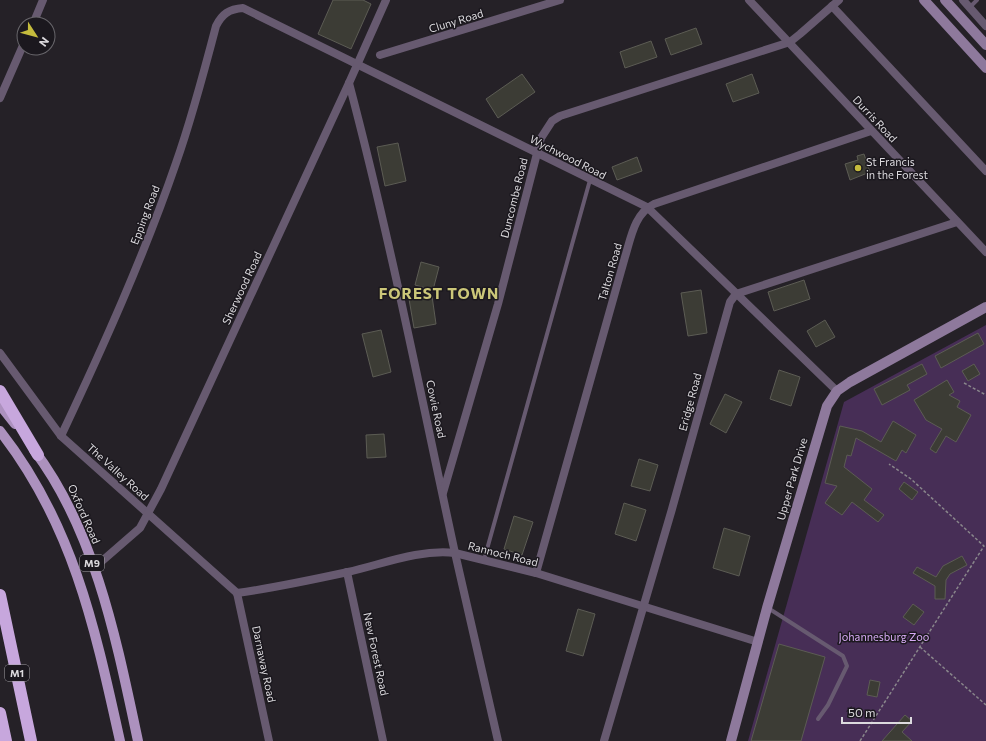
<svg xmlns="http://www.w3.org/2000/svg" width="986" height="741" viewBox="0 0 986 741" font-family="Commissioner,sans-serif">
<rect width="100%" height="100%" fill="#252127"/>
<path fill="#472e56" d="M986,325V741H748L844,402Z"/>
<g fill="#3c3c35" stroke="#5c5c54">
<path d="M333,0H363L371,4L351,49L318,34Z"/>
<path d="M696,28L702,44L671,55L665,39Z"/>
<path d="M651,41L657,57L625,68L620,52Z"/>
<path d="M522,74L535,92L498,118L486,99Z"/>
<path d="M752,74L759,93L733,102L726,84Z"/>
<path d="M398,143L406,181L385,186L377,147Z"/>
<path d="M864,154L870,172L850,180L845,164L858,160L857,156Z"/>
<path d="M637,157L642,171L617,180L612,167Z"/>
<path d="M421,262L439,267L433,290L415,285Z"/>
<path d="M804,280L810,299L774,311L768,292Z"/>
<path d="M701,290L707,333L688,336L681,293Z"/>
<path d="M432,296L436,324L414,328L409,299Z"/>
<path d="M825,320L835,337L816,347L807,331Z"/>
<path d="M381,330L391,372L373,377L362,334Z"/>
<path d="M978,333L984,344L941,368L935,356Z"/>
<path d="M922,364L927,374L907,385L910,390L882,405L874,389Z"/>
<path d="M974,364L980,374L968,381L962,371Z"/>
<path d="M779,370L800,377L791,406L770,399Z"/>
<path d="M947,380L954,392L949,395L960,401L957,407L971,415L956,442L946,436L936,453L930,449L942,429L926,420L914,400Z"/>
<path d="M725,394L742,402L726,433L710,424Z"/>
<path d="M893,421L916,435L906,453L902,450L896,461L856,438L851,456L847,455L844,467L872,489L864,500L884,515L878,522L852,502L842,515L825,503L837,486L825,483L840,426L862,431L881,442Z"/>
<path d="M384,434L386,457L367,458L366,435Z"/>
<path d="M639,459L658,465L650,491L631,486Z"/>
<path d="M904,482L918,492L912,500L899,489Z"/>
<path d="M624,503L646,510L636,541L615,534Z"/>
<path d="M514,516L533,522L522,555L504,549Z"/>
<path d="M724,528L750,536L739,576L713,568Z"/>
<path d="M962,556L967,565L950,574L946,580L945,599H935V586L913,573L917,567L936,577L943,566Z"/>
<path d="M913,604L924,612L914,625L903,617Z"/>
<path d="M578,609L595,614L583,656L566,651Z"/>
<path d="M779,644L825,657L801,741H751Z"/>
<path d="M870,680L880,682L877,697L867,695Z"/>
<path d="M905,715L912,721L902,732L912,741H882Z"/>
</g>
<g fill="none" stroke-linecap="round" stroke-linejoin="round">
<g stroke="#89868b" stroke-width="1.5" stroke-dasharray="3 2" stroke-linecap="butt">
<path d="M964,383L986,395"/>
<path d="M920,647L986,705"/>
<path d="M860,741L984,546L911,479L889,464"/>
</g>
<g stroke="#675a70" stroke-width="4">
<path d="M970,7L977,0"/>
<path d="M484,560L590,180"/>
<path d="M768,608L843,656L847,666L828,705L818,719"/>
</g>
<g stroke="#675a70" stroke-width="8">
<path d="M749,0L986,252"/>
<path d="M963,0L986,26"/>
<path d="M832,6L986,171"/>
<path d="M33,24L43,0"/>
<path d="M380,55L560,0"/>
<path d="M349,83C390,238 421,396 455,553C469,616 484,678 498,741"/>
<path d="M0,98L24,43"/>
<path d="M0,353L61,436L237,593"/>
<path d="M61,436C103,347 144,256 176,163C192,118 204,72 216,26C222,14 229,9 243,8L647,207L837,391"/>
<path d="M443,493L498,304L541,138L552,121L560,116L790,42L800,34L839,0"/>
<path d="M94,568L140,528L161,489L349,83L386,0"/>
<path d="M347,572L383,741"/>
<path d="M536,573L625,257C631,238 634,214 654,204L871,131"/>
<path d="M237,593C274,588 311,580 348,572C383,564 419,549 455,553L536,573L758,642"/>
<path d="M237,593L269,741"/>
<path d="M604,741L672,509L730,302L736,294L957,222"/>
</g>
<g stroke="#8e799c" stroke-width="10">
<path d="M924,0L986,68"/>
<path d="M945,0L986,45"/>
<path d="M731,741L767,608L827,406L837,391L850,382L986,307"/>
</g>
<g stroke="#ac91be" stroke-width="10">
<path d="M0,405L15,424"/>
<path d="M0,431C73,524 95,628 120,741"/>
<path d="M34,450C96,532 117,643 138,741"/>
</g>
<g stroke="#c7a7dd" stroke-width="12">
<path d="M0,391L38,455"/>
<path d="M0,595L31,741"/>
<path d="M0,713L6,741"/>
</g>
</g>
<circle fill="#c5bc3d" stroke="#1b181e" stroke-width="1.5" cx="858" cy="168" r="4"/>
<g text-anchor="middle" stroke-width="3" stroke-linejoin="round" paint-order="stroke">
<g fill="#1b181e" stroke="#a2a0a4" stroke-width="1">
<rect x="80" y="555" width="24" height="16" rx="3"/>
<rect x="5" y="665" width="24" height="16" rx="3"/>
</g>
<g font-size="10" font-weight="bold" fill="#dcdade">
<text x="92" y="567">M9</text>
<text x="17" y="677">M1</text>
</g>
<g font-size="11" fill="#dcdade" stroke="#1b181e">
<text transform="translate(456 21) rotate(-17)" y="4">Cluny Road</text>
<text transform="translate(875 119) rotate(47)" y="4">Durris Road</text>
<text transform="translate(568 157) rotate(27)" y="4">Wychwood Road</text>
<text transform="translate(514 198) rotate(-76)" y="4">Duncombe Road</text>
<text transform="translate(145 215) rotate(-69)" y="4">Epping Road</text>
<text transform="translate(610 272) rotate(-74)" y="4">Talton Road</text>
<text transform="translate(242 288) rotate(-65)" y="4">Sherwood Road</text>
<text transform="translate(690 402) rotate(-75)" y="4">Eridge Road</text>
<text transform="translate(436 409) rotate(78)" y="4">Cowie Road</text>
<text transform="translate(118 472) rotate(42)" y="4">The Valley Road</text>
<text transform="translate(792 479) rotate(-74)" y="4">Upper Park Drive</text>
<text transform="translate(84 514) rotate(66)" y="4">Oxford Road</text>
<text transform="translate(503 554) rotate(14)" y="4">Rannoch Road</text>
<text transform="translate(376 654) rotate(78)" y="4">New Forest Road</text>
<text transform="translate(264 664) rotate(78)" y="4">Darnaway Road</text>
</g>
<g font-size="11" fill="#dcdade" stroke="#1b181e" text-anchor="start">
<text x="866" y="166">St Francis<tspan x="866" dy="13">in the Forest</tspan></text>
</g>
<g font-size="11" fill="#d7aaf5" stroke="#1b181e">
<text x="884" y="641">Johannesburg Zoo</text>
</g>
<g font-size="15" font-weight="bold" letter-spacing="1" fill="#ccc779" stroke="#1b181e">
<text x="439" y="299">FOREST TOWN</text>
</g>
</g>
<g transform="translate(36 36) rotate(126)"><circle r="19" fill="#1b181e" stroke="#68666b"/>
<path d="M0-3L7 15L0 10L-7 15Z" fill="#c5bc3d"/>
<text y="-6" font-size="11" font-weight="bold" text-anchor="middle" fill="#dcdade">N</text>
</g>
<path d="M842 717v6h69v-6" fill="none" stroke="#dcdade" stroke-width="2"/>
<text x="848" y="717" font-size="12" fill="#dcdade" stroke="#1b181e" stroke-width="3" paint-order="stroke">50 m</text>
</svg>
